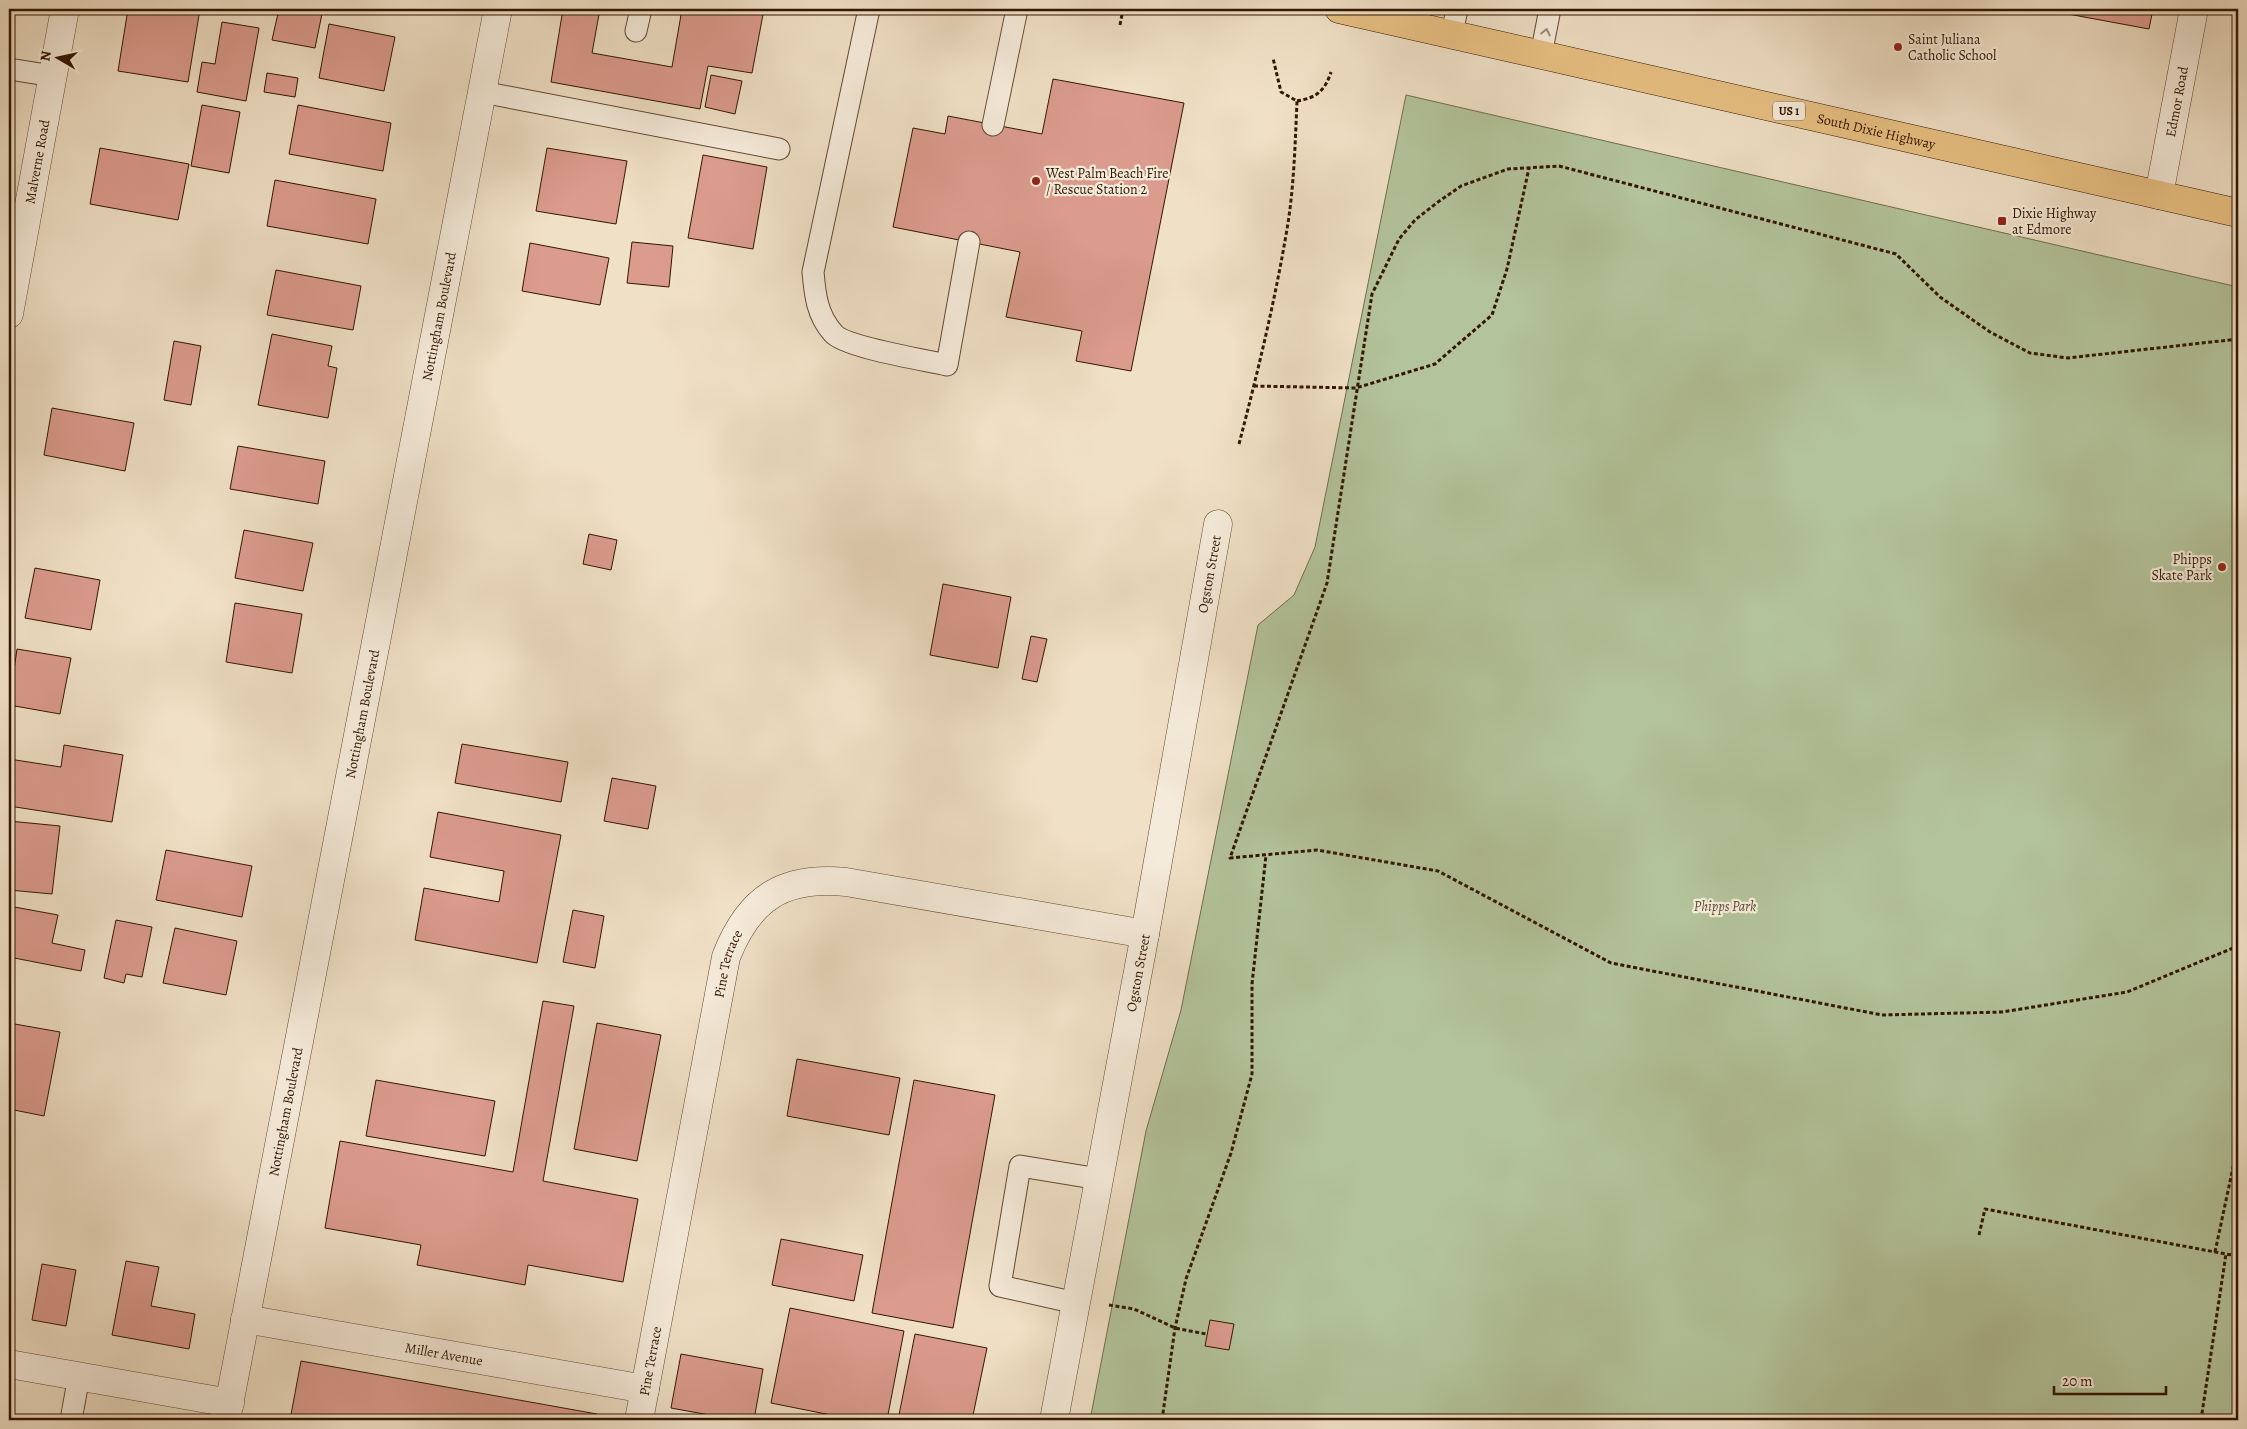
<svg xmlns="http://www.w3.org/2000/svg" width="2247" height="1429" viewBox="0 0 2247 1429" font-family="Alegreya,serif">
<rect width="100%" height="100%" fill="#f0e0c6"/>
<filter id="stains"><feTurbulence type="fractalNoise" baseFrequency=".004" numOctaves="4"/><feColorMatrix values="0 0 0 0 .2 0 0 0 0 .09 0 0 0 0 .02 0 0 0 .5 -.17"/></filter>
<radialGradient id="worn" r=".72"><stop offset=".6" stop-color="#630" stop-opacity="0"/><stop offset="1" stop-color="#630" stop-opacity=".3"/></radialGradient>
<path fill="#b3c39a" stroke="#726c4d" d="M1406,95L2238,287V1420H1090L1146,1131L1181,1010L1258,625L1294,595L1315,547Z"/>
<g fill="#db9b8d" stroke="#321600">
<path d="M128,9H200L188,82L118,71Z"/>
<path d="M279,9H323L315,48L272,40Z"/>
<path d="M563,9H600L592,53L672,67L682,9H764L752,73L708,66L700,109L551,82Z"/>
<path d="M2041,9H2153L2149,29Z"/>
<path d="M222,22L259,28L246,101L197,92L202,62L215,64Z"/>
<path d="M329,24L395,37L384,91L319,78Z"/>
<path d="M267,73L298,78L295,97L264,92Z"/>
<path d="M711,75L742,81L735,114L705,107Z"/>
<path d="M1053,79L1184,103L1131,371L1076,361L1082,331L1006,317L1020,252L893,227L913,128L945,134L948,116L1042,134Z"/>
<path d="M202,105L240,112L229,173L191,166Z"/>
<path d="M298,105L391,123L383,171L289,154Z"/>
<path d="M100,148L189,164L178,220L90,204Z"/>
<path d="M547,148L627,161L616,224L536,211Z"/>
<path d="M703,155L767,167L753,249L688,238Z"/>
<path d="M275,180L376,199L368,244L267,226Z"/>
<path d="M632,242L673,246L669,287L627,283Z"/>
<path d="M530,243L609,258L600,305L522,291Z"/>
<path d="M276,270L361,286L353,330L267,315Z"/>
<path d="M272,334L332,346L328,366L337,368L328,418L258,405Z"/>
<path d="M174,341L201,346L191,405L164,400Z"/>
<path d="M52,408L134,423L125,471L44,455Z"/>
<path d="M238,446L325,461L318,504L230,489Z"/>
<path d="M244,530L313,543L303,591L235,578Z"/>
<path d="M589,534L617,540L611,570L583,564Z"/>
<path d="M35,568L100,580L91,630L25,618Z"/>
<path d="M943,584L1011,597L998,668L930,655Z"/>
<path d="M235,603L302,614L292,673L226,662Z"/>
<path d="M1031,636L1047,639L1037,682L1022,679Z"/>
<path d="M17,649L71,658L60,714L9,705Z"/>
<path d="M462,744L568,762L561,802L455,783Z"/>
<path d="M64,745L123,755L112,822L9,806V759L61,767Z"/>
<path d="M612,778L656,786L648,829L604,821Z"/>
<path d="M438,812L561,835L537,963L415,940L424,888L499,902L504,871L430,857Z"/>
<path d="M9,821L60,826L52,894L9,890Z"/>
<path d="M166,850L252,866L242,917L156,900Z"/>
<path d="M9,906L58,915L52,943L85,950L81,971L9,957Z"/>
<path d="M573,910L604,916L595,968L563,962Z"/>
<path d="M116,920L152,927L142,977L126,974L124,983L104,978Z"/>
<path d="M175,928L237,941L226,995L163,983Z"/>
<path d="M543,1001L574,1006L543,1181L638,1199L623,1282L528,1265L525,1285L417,1265L421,1245L325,1228L340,1141L513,1172Z"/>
<path d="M9,1023L60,1032L44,1116L9,1109Z"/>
<path d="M597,1023L661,1035L637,1161L574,1149Z"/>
<path d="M797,1059L900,1078L889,1135L787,1116Z"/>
<path d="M376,1080L495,1101L485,1156L366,1136Z"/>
<path d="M914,1080L995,1095L953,1328L872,1313Z"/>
<path d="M781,1239L863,1255L854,1301L772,1285Z"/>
<path d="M126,1261L159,1267L151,1306L195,1314L189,1349L112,1335Z"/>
<path d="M42,1264L76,1270L66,1326L32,1320Z"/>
<path d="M790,1308L904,1331L887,1420H856L771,1403Z"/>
<path d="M1210,1320L1234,1324L1229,1350L1205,1346Z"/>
<path d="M915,1334L987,1348L972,1420H898Z"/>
<path d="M681,1354L763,1369L754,1420H737L671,1408Z"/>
<path d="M301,1361L597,1414L596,1420H290Z"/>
</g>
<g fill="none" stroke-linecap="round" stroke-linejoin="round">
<g stroke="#624832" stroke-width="23">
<g id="service">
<path d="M869,9L813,272C815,295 817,315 833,333C844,347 925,360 947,365L969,242"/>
<path d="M636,31L641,9"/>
<path d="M1452,34L1457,9"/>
<path d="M1541,55L1550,9"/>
<path d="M9,69L53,76"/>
<path d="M482,92L779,149"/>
<path d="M993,125L1017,9"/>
<path d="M1076,1303L1000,1286L1020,1166L1099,1179"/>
<path d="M71,1420L79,1376"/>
</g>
</g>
<g stroke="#624832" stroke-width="29">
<g id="minor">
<path id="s1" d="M2159,195L2194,9"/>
<path id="s2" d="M9,314L65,9"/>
<path id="s3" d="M245,1319L645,1389"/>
<path d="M9,1364L230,1403"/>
<path id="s4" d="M639,1420L726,957C749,898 783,876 846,882L1145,934"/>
<path id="s5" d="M1054,1420L1145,934L1218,524"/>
</g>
</g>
<g stroke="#624832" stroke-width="29">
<g id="tertiary">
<path id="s6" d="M226,1420L498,9"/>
</g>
</g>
<g stroke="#321600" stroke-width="29">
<g id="primary">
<path id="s7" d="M1339,9L2238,213"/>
</g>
</g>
<g stroke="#321600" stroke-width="3" stroke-dasharray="4 2.5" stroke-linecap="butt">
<path d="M1120,25L1123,9"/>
<path d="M1297,101C1316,98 1325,91 1331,72"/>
<path d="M2238,339L2068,358L2030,353L1990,332L1940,297L1896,254L1559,166L1508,169L1461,186L1438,202L1415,220L1399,239L1372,294L1327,583L1230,858L1317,850L1438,871L1611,963L1882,1015L2002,1012L2127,992L2238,946"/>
<path d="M1254,386L1356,388L1435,364L1492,315L1507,269L1529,168"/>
<path d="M1239,444C1257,375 1274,305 1286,235C1294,191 1295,146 1297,101L1281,92L1273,58"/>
<path d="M1979,1235L1985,1209L2226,1254"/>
<path d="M2215,1252L2238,1144"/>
<path d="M1109,1305L1134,1309L1175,1328L1206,1334"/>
<path d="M1162,1420L1175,1328L1186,1279L1231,1153L1252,1074V984L1266,855"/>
<path d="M2201,1420L2226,1254L2238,1256"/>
</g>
<use href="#service" stroke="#f5ebda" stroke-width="21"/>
<use href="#minor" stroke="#f5ebda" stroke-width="28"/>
<use href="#tertiary" stroke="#f5ebda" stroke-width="28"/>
<use href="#primary" stroke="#e8c083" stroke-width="28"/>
</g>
<defs><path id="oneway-chevron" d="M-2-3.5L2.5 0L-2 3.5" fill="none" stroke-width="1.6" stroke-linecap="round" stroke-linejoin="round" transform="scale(1.25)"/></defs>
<use stroke="#9d8b78" href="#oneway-chevron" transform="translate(1546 32) rotate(-78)"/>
<g fill="#8f2418" stroke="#f5ebda" stroke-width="2">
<circle cx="1898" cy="47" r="5"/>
<circle cx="1036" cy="181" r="5"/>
<rect x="1997" y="216" width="10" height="10" rx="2.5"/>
<circle cx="2222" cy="567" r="5"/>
</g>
<g text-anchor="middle" stroke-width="4.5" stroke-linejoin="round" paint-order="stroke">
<rect fill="#f5ebda" stroke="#6c5641" stroke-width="1" x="1773" y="101.5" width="32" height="19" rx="4"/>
<g font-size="12" font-weight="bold" fill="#321600">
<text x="1789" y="115">US 1</text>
</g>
<g font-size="14" fill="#321600" stroke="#f5ebda" text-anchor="start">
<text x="1908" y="44">Saint Juliana<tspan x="1908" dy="16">Catholic School</tspan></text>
<text x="1046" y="178">West Palm Beach Fire<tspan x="1046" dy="16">/ Rescue Station 2</tspan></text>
<text x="2012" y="218">Dixie Highway<tspan x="2012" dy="16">at Edmore</tspan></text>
<text x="2212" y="564" text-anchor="end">Phipps<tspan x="2212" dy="16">Skate Park</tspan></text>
</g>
<g font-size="14" fill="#321600" stroke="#f5ebda">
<text dy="5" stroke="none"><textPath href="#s1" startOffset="95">Edmor Road</textPath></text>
<text dy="5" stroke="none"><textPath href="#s7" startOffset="551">South Dixie Highway</textPath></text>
<text dy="5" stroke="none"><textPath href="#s2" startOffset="155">Malverne Road</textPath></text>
<text dy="5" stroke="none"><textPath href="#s6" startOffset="1124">Nottingham Boulevard</textPath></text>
<text dy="5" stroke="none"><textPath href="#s5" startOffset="860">Ogston Street</textPath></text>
<text dy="5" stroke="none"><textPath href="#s6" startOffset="719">Nottingham Boulevard</textPath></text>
<text dy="5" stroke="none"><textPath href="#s4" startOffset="465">Pine Terrace</textPath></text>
<text dy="5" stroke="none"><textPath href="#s5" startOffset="455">Ogston Street</textPath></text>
<text dy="5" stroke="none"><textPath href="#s6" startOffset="314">Nottingham Boulevard</textPath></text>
<text dy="5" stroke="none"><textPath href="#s3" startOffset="202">Miller Avenue</textPath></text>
<text dy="5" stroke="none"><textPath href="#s4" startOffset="60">Pine Terrace</textPath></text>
</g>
<g font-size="14" font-style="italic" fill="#594a2e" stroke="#f5ebda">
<text x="1725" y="911">Phipps Park</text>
</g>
</g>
<rect width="2247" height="1429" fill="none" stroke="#f0e0c6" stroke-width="30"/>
<rect x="10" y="10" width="2227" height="1409" fill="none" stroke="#321600" stroke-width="2.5"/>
<rect x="15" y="15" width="2217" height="1399" fill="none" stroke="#321600"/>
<g transform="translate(58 58) rotate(279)" stroke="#f5ebda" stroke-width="4" paint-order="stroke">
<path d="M0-4L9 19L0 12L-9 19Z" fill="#321600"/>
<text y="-8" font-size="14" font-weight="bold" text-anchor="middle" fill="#321600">N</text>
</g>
<path d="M2054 1386v8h112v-8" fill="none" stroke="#321600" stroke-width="2.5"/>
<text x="2062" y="1386" font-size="15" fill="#321600" stroke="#f5ebda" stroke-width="4" paint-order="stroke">20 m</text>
<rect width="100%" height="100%" filter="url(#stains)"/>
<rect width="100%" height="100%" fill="url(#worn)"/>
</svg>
